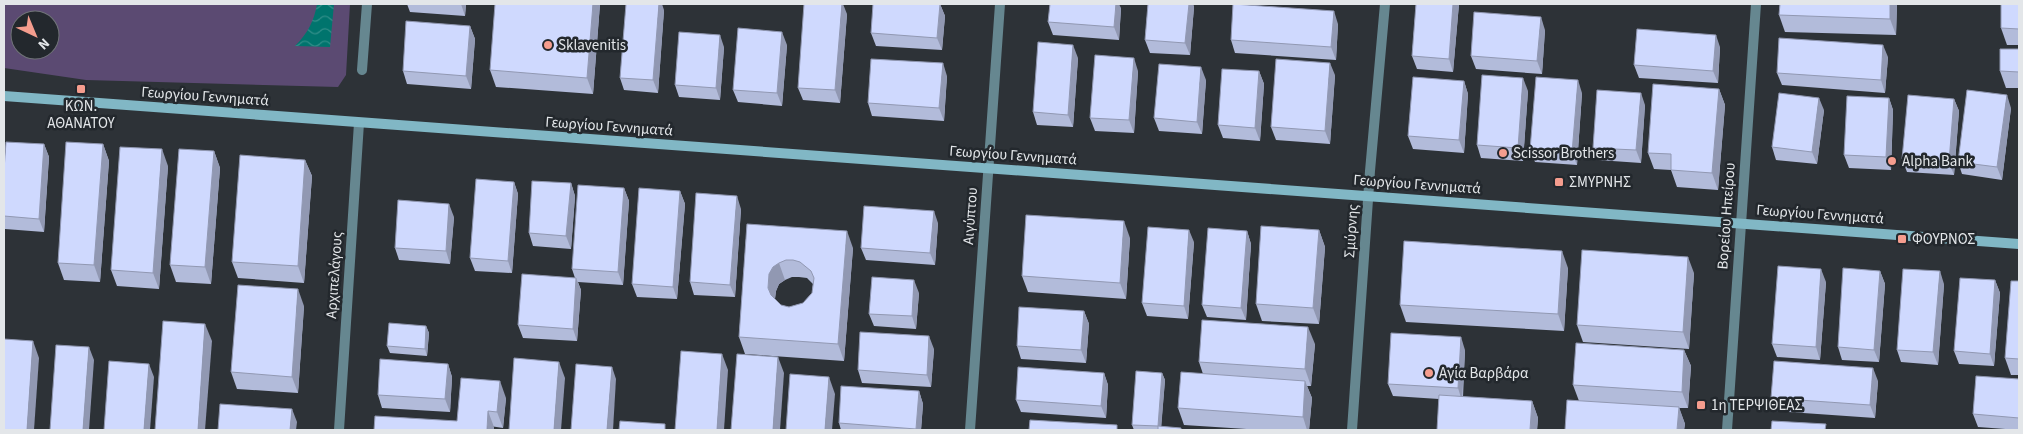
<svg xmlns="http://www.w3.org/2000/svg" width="2023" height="434" viewBox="0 0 2023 434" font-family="'Source Sans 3',sans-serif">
<defs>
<pattern id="water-waves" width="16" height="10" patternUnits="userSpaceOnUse" patternTransform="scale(1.25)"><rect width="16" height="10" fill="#00746d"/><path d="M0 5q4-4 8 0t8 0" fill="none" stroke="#318e89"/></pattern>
</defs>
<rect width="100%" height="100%" fill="#2d3237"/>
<path fill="#5b4a72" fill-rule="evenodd" d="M4,4H350L346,75L338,87L86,80L4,68ZM20,20H50V50H20Z"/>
<path fill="url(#water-waves)" d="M317,4H334L330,47L295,46C308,33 314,21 317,4Z"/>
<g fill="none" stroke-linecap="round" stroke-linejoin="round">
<path stroke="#668790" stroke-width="10" d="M362,70L367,4"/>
<g stroke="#668790" stroke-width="10">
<path d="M339,430L359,123"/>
<path d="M970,430L1000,4"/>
<path d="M1352,430L1370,171L1385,4"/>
</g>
<path stroke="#668790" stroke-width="10" d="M1727,430L1756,4"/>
<path stroke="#81b7c5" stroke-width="10" d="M4,96L2019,244"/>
</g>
<g fill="#b2bbda" fill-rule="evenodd">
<path d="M407,4H466L465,16L410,12Z"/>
<path d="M600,4L593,94L496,87L490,70Z"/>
<path d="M940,4L945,16L942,50L876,46L871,33Z"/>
<path d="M1148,4H1193L1194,7L1190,55L1150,53L1145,40Z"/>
<path d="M1416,4H1459L1453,72L1417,69L1412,56Z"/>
<path d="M1780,4H1897L1896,35L1785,32L1779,15Z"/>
<path d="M2019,4V45H2007L2001,28Z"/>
<path d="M1121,8L1119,40L1053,35L1048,22Z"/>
<path d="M664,10L658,93L624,90L620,78Z"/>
<path d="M847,14L840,103L803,100L798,88Z"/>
<path d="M1338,24L1336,60L1235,53L1231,40Z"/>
<path d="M470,26L475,39L471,89L407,84L403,71Z"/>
<path d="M1545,30L1542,74L1476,69L1471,56Z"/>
<path d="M787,45L782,106L738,102L733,90Z"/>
<path d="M724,47L720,100L679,97L675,85Z"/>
<path d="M1720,47L1718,83L1639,78L1634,65Z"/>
<path d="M2019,49V88H2006L2000,71Z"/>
<path d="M1888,57L1885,93L1782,85L1777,73Z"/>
<path d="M1078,58L1073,127L1037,125L1033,112Z"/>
<path d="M1138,71L1134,133L1095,131L1090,118Z"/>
<path d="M1259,71L1264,84L1260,141L1223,138L1218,125Z"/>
<path d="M1335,75L1330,144L1276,140L1271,127Z"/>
<path d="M947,76L944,121L872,116L868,103Z"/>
<path d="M1206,80L1202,134L1159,131L1154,118Z"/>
<path d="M1464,81L1468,94L1464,153L1413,149L1408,136Z"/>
<path d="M1719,89L1725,105L1718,190L1677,187L1671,170L1654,169L1648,153Z"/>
<path d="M1528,91L1523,161L1481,158L1477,145Z"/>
<path d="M1582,93L1577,165L1535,162L1530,150Z"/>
<path d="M1889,98L1893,110L1891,170L1849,168L1844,155Z"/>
<path d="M1954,99L1959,111L1954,175L1907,172L1902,159Z"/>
<path d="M1645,105L1641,163L1598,160L1593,148Z"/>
<path d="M2011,108L2002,180L1962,174L1958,162Z"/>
<path d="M1824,110L1817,164L1776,160L1772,147Z"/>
<path d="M44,144L49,157L44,232L5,229L4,226V170Z"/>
<path d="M103,144L109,161L100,282L64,280L58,263Z"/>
<path d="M214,151L220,168L211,284L176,282L170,265Z"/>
<path d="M305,160L312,176L304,283L238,278L232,262Z"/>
<path d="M168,166L159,289L117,286L111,270Z"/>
<path d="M514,182L518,194L512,273L475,271L470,258Z"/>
<path d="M571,183L575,196L571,249L533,246L529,233Z"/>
<path d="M624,188L629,201L623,285L578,282L581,290L577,341L523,338L518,325L575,278L572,269Z"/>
<path d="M680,191L685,204L677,299L637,297L632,284Z"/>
<path d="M741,209L735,297L694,295L690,282Z"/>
<path d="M454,217L450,264L399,260L395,248Z"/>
<path d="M938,223L935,265L866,260L861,248Z"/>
<path d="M747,224L853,248L844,361L745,354L739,337ZM792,277H799L807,278L813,284L812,293L803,303L789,307L781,305L775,299L776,291L779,284L785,280Z"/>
<path d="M1319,230L1325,247L1319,324L1262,321L1256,304Z"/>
<path d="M1247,231L1251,244L1246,320L1207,317L1202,305Z"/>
<path d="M1130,238L1126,299L1028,292L1022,276Z"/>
<path d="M1194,242L1188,319L1147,316L1142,303Z"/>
<path d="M1568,268L1564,331L1406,322L1400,305Z"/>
<path d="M1880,271L1885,284L1879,362L1842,360L1838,347Z"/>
<path d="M1694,273L1689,349L1583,342L1577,325Z"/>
<path d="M1995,280L2000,293L1994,366L1959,364L1954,351Z"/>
<path d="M2019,281V375H2011L2005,358Z"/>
<path d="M1826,282L1820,360L1777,357L1772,344Z"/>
<path d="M1944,284L1938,365L1901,362L1897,350Z"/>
<path d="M919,293L916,329L874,326L869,314Z"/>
<path d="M304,306L298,393L237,389L231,372Z"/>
<path d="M1084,311L1089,324L1086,363L1021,359L1017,346Z"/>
<path d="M426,326L429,333L427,356L390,353L387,346Z"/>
<path d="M1315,344L1311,386H1307L1312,398L1309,430H1262L1184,425L1178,408L1203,374L1199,362Z"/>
<path d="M934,349L931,387L862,383L858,370Z"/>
<path d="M1465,350L1463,397L1532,401L1538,418L1537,430H1437L1439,399L1393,396L1388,384Z"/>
<path d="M1684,350L1691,366L1688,408H1679L1685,424L1684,430H1565L1579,401L1573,385Z"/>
<path d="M448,364L452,377L450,412L382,408L378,395Z"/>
<path d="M1104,373L1108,385L1106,418L1021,412L1016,400Z"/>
<path d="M1162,373L1165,380L1161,427L1182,430H1134L1132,425Z"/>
<path d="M2019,379V430L1978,427L1973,414Z"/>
<path d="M1878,381L1875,418L1776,411L1771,398Z"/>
<path d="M919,391L923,404L921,430H841L839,423Z"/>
<path d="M506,398L503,428L457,421Z"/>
</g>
<g fill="#9198b2">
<path d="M461,4H466L465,16Z"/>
<path d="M593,4H600L593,94L587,78Z"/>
<path d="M659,4H662L664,10L658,93L653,80Z"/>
<path d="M842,4H843L847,14L840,103L835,90Z"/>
<path d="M940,4L945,16L942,50L937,38Z"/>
<path d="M1116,4H1119L1121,8L1119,40L1114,27Z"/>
<path d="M1189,4H1193L1194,7L1190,55L1185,43Z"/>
<path d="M1453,4H1459L1453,72L1449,59Z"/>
<path d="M1890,4H1897L1896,35L1890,19Z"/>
<path d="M1334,11L1338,24L1336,60L1331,47Z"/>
<path d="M1541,17L1545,30L1542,74L1537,61Z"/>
<path d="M470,26L475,39L471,89L466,76Z"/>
<path d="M782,32L787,45L782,106L777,93Z"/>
<path d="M720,35L724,47L720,100L716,88Z"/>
<path d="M1716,35L1720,47L1718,83L1713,71Z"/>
<path d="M1073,45L1078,58L1073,127L1068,115Z"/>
<path d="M1883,45L1888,57L1885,93L1881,80Z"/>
<path d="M1134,58L1138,71L1134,133L1129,120Z"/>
<path d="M943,63L947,76L944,121L939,108Z"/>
<path d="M1330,63L1335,75L1330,144L1325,131Z"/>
<path d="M1201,67L1206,80L1202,134L1197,122Z"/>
<path d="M1259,71L1264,84L1260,141L1255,128Z"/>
<path d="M1523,78L1528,91L1523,161L1518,148Z"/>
<path d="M1578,80L1582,93L1577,165L1572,153Z"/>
<path d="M1464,81L1468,94L1464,153L1459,140Z"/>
<path d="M1719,89L1725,105L1718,190L1712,173Z"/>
<path d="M1641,93L1645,105L1641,163L1636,150Z"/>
<path d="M2007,95L2011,108L2002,180L1997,167Z"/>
<path d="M1819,98L1824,110L1817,164L1812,152Z"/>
<path d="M1889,98L1893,110L1891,170L1886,157Z"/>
<path d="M1954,99L1959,111L1954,175L1949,162Z"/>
<path d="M44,144L49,157L44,232L39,219Z"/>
<path d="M103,144L109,161L100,282L94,265Z"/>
<path d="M162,149L168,166L159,289L153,273Z"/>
<path d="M214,151L220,168L211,284L205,267Z"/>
<path d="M305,160L312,176L304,283L298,266Z"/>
<path d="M514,182L518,194L512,273L508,261Z"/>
<path d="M571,183L575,196L571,249L566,236Z"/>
<path d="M624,188L629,201L623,285L618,272Z"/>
<path d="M680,191L685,204L677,299L673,287Z"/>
<path d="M737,196L741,209L735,297L730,285Z"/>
<path d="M449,204L454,217L450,264L446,251Z"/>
<path d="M934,211L938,223L935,265L930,253Z"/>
<path d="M1124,221L1130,238L1126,299L1120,283Z"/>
<path d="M1189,230L1194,242L1188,319L1184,306Z"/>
<path d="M1319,230L1325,247L1319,324L1313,308Z"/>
<path d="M847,231L853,248L844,361L838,344Z"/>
<path d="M1247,231L1251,244L1246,320L1241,308Z"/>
<path d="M1562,251L1568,268L1564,331L1558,314Z"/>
<path d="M1688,257L1694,273L1689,349L1683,332Z"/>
<path d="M779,263L785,280L779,284L776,291L774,305L768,288L769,274L773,267Z"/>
<path d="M1821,269L1826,282L1820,360L1816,347Z"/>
<path d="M1880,271L1885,284L1879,362L1874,350Z"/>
<path d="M1940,271L1944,284L1938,365L1933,352Z"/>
<path d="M576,278L581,290L577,341L573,329Z"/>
<path d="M914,280L919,293L916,329L912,316Z"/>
<path d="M1995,280L2000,293L1994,366L1990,354Z"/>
<path d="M298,289L304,306L298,393L292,377Z"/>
<path d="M1084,311L1089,324L1086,363L1081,350Z"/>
<path d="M205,324L212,341L205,430H198Z"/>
<path d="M426,326L429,333L427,356L425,349Z"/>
<path d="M1308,327L1315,344L1311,386L1305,369Z"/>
<path d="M929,336L934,349L931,387L927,375Z"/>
<path d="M1461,337L1465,350L1462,401L1458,388Z"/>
<path d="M33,341L39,358L34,430H27Z"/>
<path d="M89,347L94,360L89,430H83Z"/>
<path d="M1684,350L1691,366L1688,408L1682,392Z"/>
<path d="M722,354L728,370L724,430H717Z"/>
<path d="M778,357L784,373L780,430H773Z"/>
<path d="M559,362L565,378L561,430H554Z"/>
<path d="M149,364L154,377L150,430H144Z"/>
<path d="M448,364L452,377L450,412L445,399Z"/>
<path d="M612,367L616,379L613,430H607Z"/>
<path d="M1873,368L1878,381L1875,418L1870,405Z"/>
<path d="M1104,373L1108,385L1106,418L1101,406Z"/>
<path d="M1162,373L1165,380L1161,430L1158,426Z"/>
<path d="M829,377L835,394L832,430H825Z"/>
<path d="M500,381L506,398L503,428L497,412Z"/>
<path d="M1305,381L1312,398L1309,430H1307L1303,417Z"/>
<path d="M919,391L923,404L921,430H916V429Z"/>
<path d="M1532,401L1538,418L1537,430H1530Z"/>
<path d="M1679,407L1685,424L1684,430H1677Z"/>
<path d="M292,409L297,422L296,430H290Z"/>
<path d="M488,411L494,427V430H487Z"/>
</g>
<g fill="#cfd9fe" stroke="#9198b2" fill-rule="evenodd">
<path d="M495,4H593L587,78L490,70Z"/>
<path d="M626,4H659L653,80L620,78Z"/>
<path d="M804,4H842L835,90L798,88Z"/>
<path d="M873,4H940L937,38L871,33Z"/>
<path d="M1050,4H1116L1114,27L1048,22Z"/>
<path d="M1148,4H1189L1185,43L1145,40Z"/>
<path d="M1233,4L1334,11L1331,47L1231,40Z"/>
<path d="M1416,4H1453L1449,59L1412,56Z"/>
<path d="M1780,4H1890V19L1779,15Z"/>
<path d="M2001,4H2019V29L2001,28Z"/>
<path d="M1474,12L1541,17L1537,61L1471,56Z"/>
<path d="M406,21L470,26L466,76L403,71Z"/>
<path d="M738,28L782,32L777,93L733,90Z"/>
<path d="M1637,29L1716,35L1713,71L1634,65Z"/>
<path d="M679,32L720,35L716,88L675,85Z"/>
<path d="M1779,38L1883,45L1881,80L1777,73Z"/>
<path d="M1038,42L1073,45L1068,115L1033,112Z"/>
<path d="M2000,49H2019V72L2000,71Z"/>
<path d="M1095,55L1134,58L1129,120L1090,118Z"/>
<path d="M871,59L943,63L939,108L868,103Z"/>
<path d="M1276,59L1330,63L1325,131L1271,127Z"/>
<path d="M1159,64L1201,67L1197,122L1154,118Z"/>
<path d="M1222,69L1259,71L1255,128L1218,125Z"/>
<path d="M1482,75L1523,78L1518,148L1477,145Z"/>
<path d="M1413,77L1464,81L1459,140L1408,136Z"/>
<path d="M1536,77L1578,80L1572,153L1530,150Z"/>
<path d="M1653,84L1719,89L1712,173L1671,170V154L1648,153Z"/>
<path d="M1597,90L1641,93L1636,150L1593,148Z"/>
<path d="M1967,90L2007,95L1997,167L1958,162Z"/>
<path d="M1779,93L1819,98L1812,152L1772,147Z"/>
<path d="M1908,95L1954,99L1949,162L1902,159Z"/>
<path d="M1847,96L1889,98L1886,157L1844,155Z"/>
<path d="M6,142L44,144L39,219L4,216V170Z"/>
<path d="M66,142L103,144L94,265L58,263Z"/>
<path d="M120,147L162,149L153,273L111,270Z"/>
<path d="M179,149L214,151L205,267L170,265Z"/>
<path d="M240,155L305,160L298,266L232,262Z"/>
<path d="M476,179L514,182L508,261L470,258Z"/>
<path d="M532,181L571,183L566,236L529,233Z"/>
<path d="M578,185L624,188L618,272L572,269Z"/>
<path d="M639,188L680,191L673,287L632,284Z"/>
<path d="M696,193L737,196L730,285L690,282Z"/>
<path d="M398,200L449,204L446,251L395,248Z"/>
<path d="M864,206L934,211L930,253L861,248Z"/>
<path d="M1026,215L1124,221L1120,283L1022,276Z"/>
<path d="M747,224L847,231L838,344L739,337ZM786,260H793L800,262L811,271L814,278L812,293L803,303L789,307L781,305L771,295L768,288L769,274L773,267L779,263Z"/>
<path d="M1261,226L1319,230L1313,308L1256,304Z"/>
<path d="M1148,227L1189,230L1184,306L1142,303Z"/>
<path d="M1208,228L1247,231L1241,308L1202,305Z"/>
<path d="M1404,241L1562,251L1558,314L1400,305Z"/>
<path d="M1582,250L1688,257L1683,332L1577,325Z"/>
<path d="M1778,266L1821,269L1816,347L1772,344Z"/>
<path d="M1843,268L1880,271L1874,350L1838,347Z"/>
<path d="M1903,269L1940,271L1933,352L1897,350Z"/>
<path d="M522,274L576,278L573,329L518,325Z"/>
<path d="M872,277L914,280L912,316L869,314Z"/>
<path d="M1960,278L1995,280L1990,354L1954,351Z"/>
<path d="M2011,281H2019V359L2005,358Z"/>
<path d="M238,285L298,289L292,377L231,372Z"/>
<path d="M1019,307L1084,311L1081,350L1017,346Z"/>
<path d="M1202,320L1308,327L1305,369L1199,362Z"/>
<path d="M163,321L205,324L198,430H155Z"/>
<path d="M389,323L426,326L425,349L387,346Z"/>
<path d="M860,332L929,336L927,375L858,370Z"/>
<path d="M1391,333L1461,337L1458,388L1388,384Z"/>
<path d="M4,339L33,341L27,430H4Z"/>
<path d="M1576,343L1684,350L1682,392L1573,385Z"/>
<path d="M56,345L89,347L83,430H50Z"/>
<path d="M681,351L722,354L717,430H675Z"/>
<path d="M737,354L778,357L773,430H731Z"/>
<path d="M514,358L559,362L554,430H509Z"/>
<path d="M380,359L448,364L445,399L378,395Z"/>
<path d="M109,361L149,364L144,430H104Z"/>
<path d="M1774,361L1873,368L1870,405L1771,398Z"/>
<path d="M576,364L612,367L607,430H571Z"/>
<path d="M1018,367L1104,373L1101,406L1016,400Z"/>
<path d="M1136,371L1162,373L1158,426L1181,428V430H1158V426L1132,425Z"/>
<path d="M1181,372L1305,381L1303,417L1178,408Z"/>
<path d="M790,374L829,377L825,430H786Z"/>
<path d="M1976,376L2019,379V418L1973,414Z"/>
<path d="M461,378L500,381L497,412L488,411L487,430H374L375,416L457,421Z"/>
<path d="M841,386L919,391L916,429L839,423Z"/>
<path d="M1439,395L1532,401L1530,430H1437Z"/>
<path d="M1567,400L1679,407L1677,430H1565Z"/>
<path d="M220,404L292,409L290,430H218Z"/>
<path d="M1030,420L1117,425V430H1029Z"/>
<path d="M620,421L665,424V430H619Z"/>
<path d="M1772,421L1826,424L1825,430H1771Z"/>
</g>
<g fill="#f59d8e" stroke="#23282d" stroke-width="2">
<circle cx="548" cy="45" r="5"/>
<rect x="76" y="84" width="10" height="10" rx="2.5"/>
<circle cx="1503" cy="153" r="5"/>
<circle cx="1892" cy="161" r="5"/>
<rect x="1554" y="177" width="10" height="10" rx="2.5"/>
<rect x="1897" y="234" width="10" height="10" rx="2.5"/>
<circle cx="1429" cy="373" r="5"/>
<rect x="1696" y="400" width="10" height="10" rx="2.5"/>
</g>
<g text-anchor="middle" stroke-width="5" stroke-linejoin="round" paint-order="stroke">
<g font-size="15" fill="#e3e6e9" stroke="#23282d" text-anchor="start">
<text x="558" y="50">Sklavenitis</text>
<text x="81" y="111" text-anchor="middle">ΚΩΝ.<tspan x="81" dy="17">ΑΘΑΝΑΤΟΥ</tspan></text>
<text x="1513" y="158">Scissor Brothers</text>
<text x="1902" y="166">Alpha Bank</text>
<text x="1569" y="187">ΣΜΥΡΝΗΣ</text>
<text x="1912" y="244">ΦΟΥΡΝΟΣ</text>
<text x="1439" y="378">Αγία Βαρβάρα</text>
<text x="1711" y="410">1η ΤΕΡΨΙΘΕΑΣ</text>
</g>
<g font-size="15" fill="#e3e6e9" stroke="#23282d">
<text transform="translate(205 96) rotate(4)" y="5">Γεωργίου Γεννηματά</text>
<text transform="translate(609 126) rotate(4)" y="5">Γεωργίου Γεννηματά</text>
<text transform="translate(1013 155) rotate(4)" y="5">Γεωργίου Γεννηματά</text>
<text transform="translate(1417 184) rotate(4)" y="5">Γεωργίου Γεννηματά</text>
<text transform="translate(1820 214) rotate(4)" y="5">Γεωργίου Γεννηματά</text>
<text transform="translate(970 216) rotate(-86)" y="5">Αιγύπτου</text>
<text transform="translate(1726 216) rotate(-86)" y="5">Βορείου Ηπείρου</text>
<text transform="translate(1351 231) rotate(-86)" y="5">Σμύρνης</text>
<text transform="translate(334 275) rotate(-86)" y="5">Αρχιπελάγους</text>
</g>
</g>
<rect width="2023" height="434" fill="none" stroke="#e3e6e9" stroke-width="10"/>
<g transform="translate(35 35) rotate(136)"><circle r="24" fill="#23282d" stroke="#707478"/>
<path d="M0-4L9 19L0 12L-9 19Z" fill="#f59d8e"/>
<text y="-8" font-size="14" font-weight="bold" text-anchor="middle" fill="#e3e6e9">N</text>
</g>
</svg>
